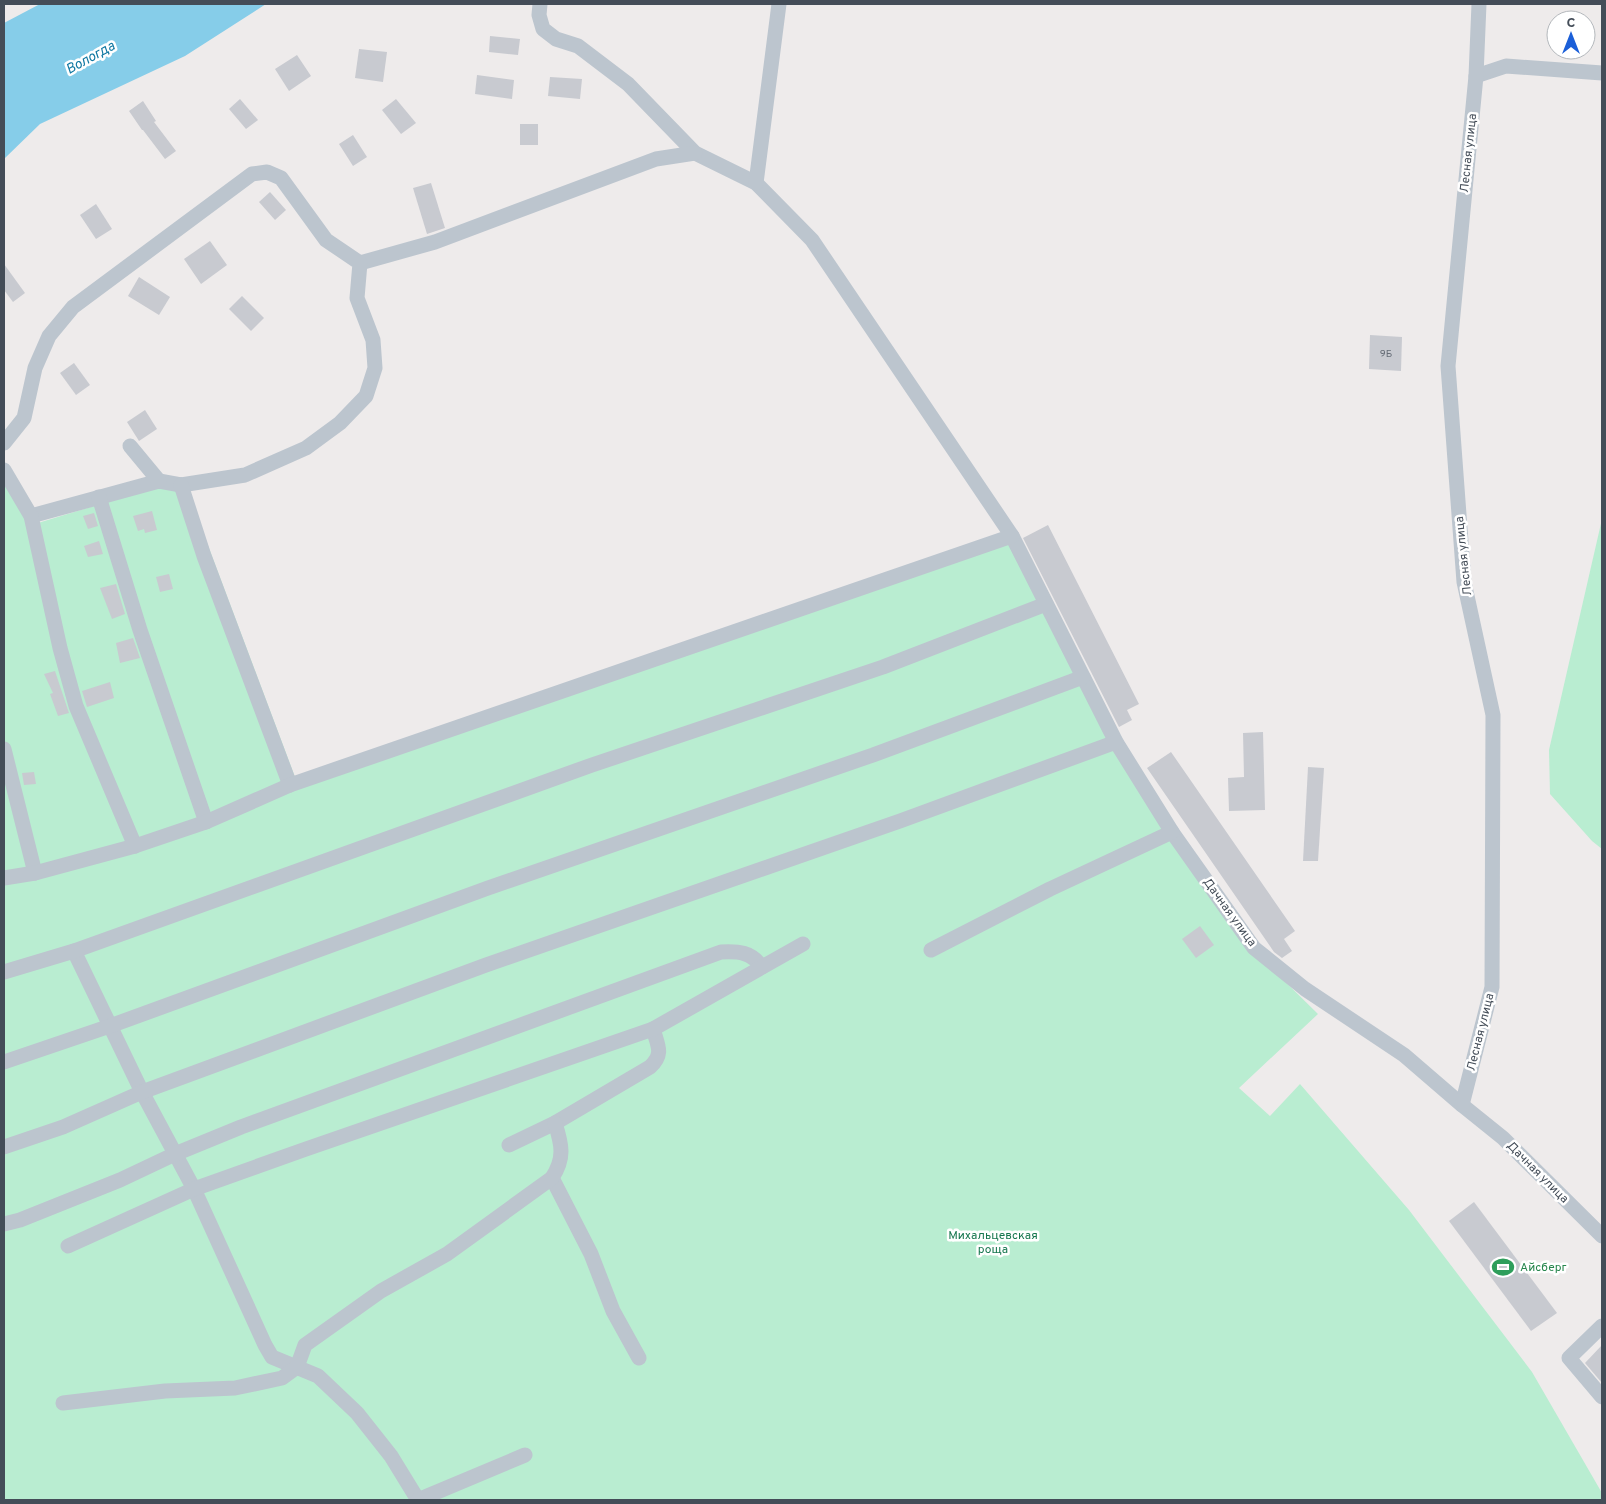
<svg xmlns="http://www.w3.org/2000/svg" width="1606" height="1504" viewBox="0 0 1606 1504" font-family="Overpass,sans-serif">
<rect width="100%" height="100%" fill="#eeebeb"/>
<g fill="#b9edd1">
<path d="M183,479L295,777L1005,533L1112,745L1252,949L1318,1014L1239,1088L1270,1116L1300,1084L1409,1210L1532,1372L1602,1493V1500H4V487L9,486L28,526Z"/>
<path d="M1602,519V849L1592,841L1550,794L1549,750Z"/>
</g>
<path fill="#86cde9" d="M40,4H266L185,56L40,124L4,159V23Z"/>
<g fill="#c8cad0">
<path d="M490,36L520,39L518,55L489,52Z"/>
<path d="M359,49L387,52L383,82L355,78Z"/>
<path d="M297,55L311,76L289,91L275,69Z"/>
<path d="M477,75L514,80L512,99L475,94Z"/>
<path d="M550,77L582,79L580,99L548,96Z"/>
<path d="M240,99L258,120L246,129L229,109Z"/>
<path d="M396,99L416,123L401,134L382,110Z"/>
<path d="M143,101L156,121L154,122L176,151L165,159L143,130H142L129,111Z"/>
<rect x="520" y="124" width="18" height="21"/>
<path d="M353,135L367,157L353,166L339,144Z"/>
<path d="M431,183L445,228L427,234L413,188Z"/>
<path d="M270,192L286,210L275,220L259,202Z"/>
<path d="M96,204L112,229L96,239L80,215Z"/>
<path d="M210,241L227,265L201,284L184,259Z"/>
<path d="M4,264L25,293L13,302L4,290Z"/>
<path d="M139,277L170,297L159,315L128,296Z"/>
<path d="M242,296L264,318L251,331L229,309Z"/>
<path d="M1370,335L1402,337L1401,371L1369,369Z"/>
<path d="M74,363L90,385L76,395L60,373Z"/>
<path d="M145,410L157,429L139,441L127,422Z"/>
<path d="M152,511L157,530L145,533L144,529L138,531L133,516Z"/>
<path d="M94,513L98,526L88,529L83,516Z"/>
<path d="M1048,525L1139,704L1127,710L1132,720L1119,727L1023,538Z"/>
<path d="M99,541L103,554L88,557L84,546Z"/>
<path d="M169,574L173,589L160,592L156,577Z"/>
<path d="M116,584L125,614L112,619L100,588Z"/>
<path d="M133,638L140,658L120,663L116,643Z"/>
<path d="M55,671L69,713L58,716L50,694L53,693L44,674Z"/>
<path d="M110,682L114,698L87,707L82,691Z"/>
<path d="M1263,732L1265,810L1229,811L1228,778L1244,777L1243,733Z"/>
<path d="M1171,752L1295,931L1284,939L1292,951L1282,958L1274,952L1147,768Z"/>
<path d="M1308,767L1324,768L1318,861H1303Z"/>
<path d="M34,772L36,784L24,785L22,773Z"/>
<path d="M1200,926L1214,945L1196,958L1182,939Z"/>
<path d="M1474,1202L1557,1313L1531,1331L1449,1221Z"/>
<path d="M1602,1345V1383L1585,1363Z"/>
</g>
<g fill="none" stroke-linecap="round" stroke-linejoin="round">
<g stroke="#bcc5ce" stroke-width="15">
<path d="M540,4L539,15L543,29L556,39L578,46L628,84L695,153L756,183L812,240L1012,536L1116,742L1172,832L1254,948L1305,989L1404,1055L1462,1105L1503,1138L1602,1236"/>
<path d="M1476,76L1506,66L1602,73"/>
<path d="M756,183L779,4"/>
<path d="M360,263L435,242L656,159L695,153"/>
<path d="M4,443L24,418L35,368L49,336L73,307L252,174L267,172L281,178L326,240L360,263L357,298L373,340L375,368L366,396L340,423L306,448L245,475L181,485L159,481L31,516"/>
<path d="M130,446L159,481"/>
<path d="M4,470L31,516L60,648L76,706L135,846"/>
<path d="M181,485L204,556L290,785"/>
<path d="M99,497L140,630L206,822"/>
<path d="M4,749L35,873"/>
<path d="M4,878L35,873L135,846L206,822L290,785L1012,536"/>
<path d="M931,950L1050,889L1172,832"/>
<path d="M74,951L142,1092L194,1189L265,1345L272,1357L318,1376L357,1413L391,1456L418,1500"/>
<path d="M4,972L74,951L592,765L883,667L1046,604"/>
<path d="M4,1062L110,1026L488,888L873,755L1083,677"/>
<path d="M1462,1105L1492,987L1493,715L1464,582L1448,366L1476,76L1479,4"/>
<path d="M509,1145L555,1123L650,1067C664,1054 658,1046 653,1029"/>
<path d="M4,1147L63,1127L142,1092L486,965L900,821L1116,742"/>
<path d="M552,1178L591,1254L613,1311L639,1358"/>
<path d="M4,1224L20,1220L120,1180L175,1154L241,1127L721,952C739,951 751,952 762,967"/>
<path d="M68,1246L194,1189L306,1149L653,1029L803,944"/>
<path d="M1602,1326L1569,1358L1602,1397"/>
<path d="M63,1403L165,1391L235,1388L282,1378L297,1367L305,1345L381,1291L447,1254L552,1178C565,1158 562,1145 555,1123"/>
<path d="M418,1500L525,1455"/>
</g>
</g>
<defs>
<g id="stadium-bare" transform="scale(1.725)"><path d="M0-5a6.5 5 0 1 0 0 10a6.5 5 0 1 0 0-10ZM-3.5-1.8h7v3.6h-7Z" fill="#2e9e5b" stroke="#fff" stroke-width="2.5" paint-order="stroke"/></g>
</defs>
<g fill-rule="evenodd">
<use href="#stadium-bare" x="1503" y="1267"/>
</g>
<g text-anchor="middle" stroke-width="5" stroke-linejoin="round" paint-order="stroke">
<g font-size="10" fill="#656c76">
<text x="1386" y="357">9Б</text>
</g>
<g font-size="12" fill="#444d58" stroke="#fff">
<text transform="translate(1468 153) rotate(-84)" y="4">Лесная улица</text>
<text transform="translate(1463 556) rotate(-96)" y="4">Лесная улица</text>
<text transform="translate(1230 912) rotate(54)" y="4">Дачная улица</text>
<text transform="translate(1480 1032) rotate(-76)" y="4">Лесная улица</text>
<text transform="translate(1538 1172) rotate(45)" y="4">Дачная улица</text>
</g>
<g font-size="12" fill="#17774f" stroke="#fff">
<text x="993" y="1239">Михальцевская<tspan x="993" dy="14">роща</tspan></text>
</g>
<g font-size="12" fill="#27864d" stroke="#fff" text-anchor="start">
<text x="1520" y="1271">Айсберг</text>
</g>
<g font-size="14" font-style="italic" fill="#0e77a1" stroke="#fff">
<text transform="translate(90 57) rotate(-29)" y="5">Вологда</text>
</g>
</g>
<rect width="1606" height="1504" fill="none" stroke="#444d58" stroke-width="10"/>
<g transform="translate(1571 35)"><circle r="24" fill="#ffffff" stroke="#b4b8bc"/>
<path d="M0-4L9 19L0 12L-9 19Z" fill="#1b5fd8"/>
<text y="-8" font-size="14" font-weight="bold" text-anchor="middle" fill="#444d58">С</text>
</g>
</svg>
